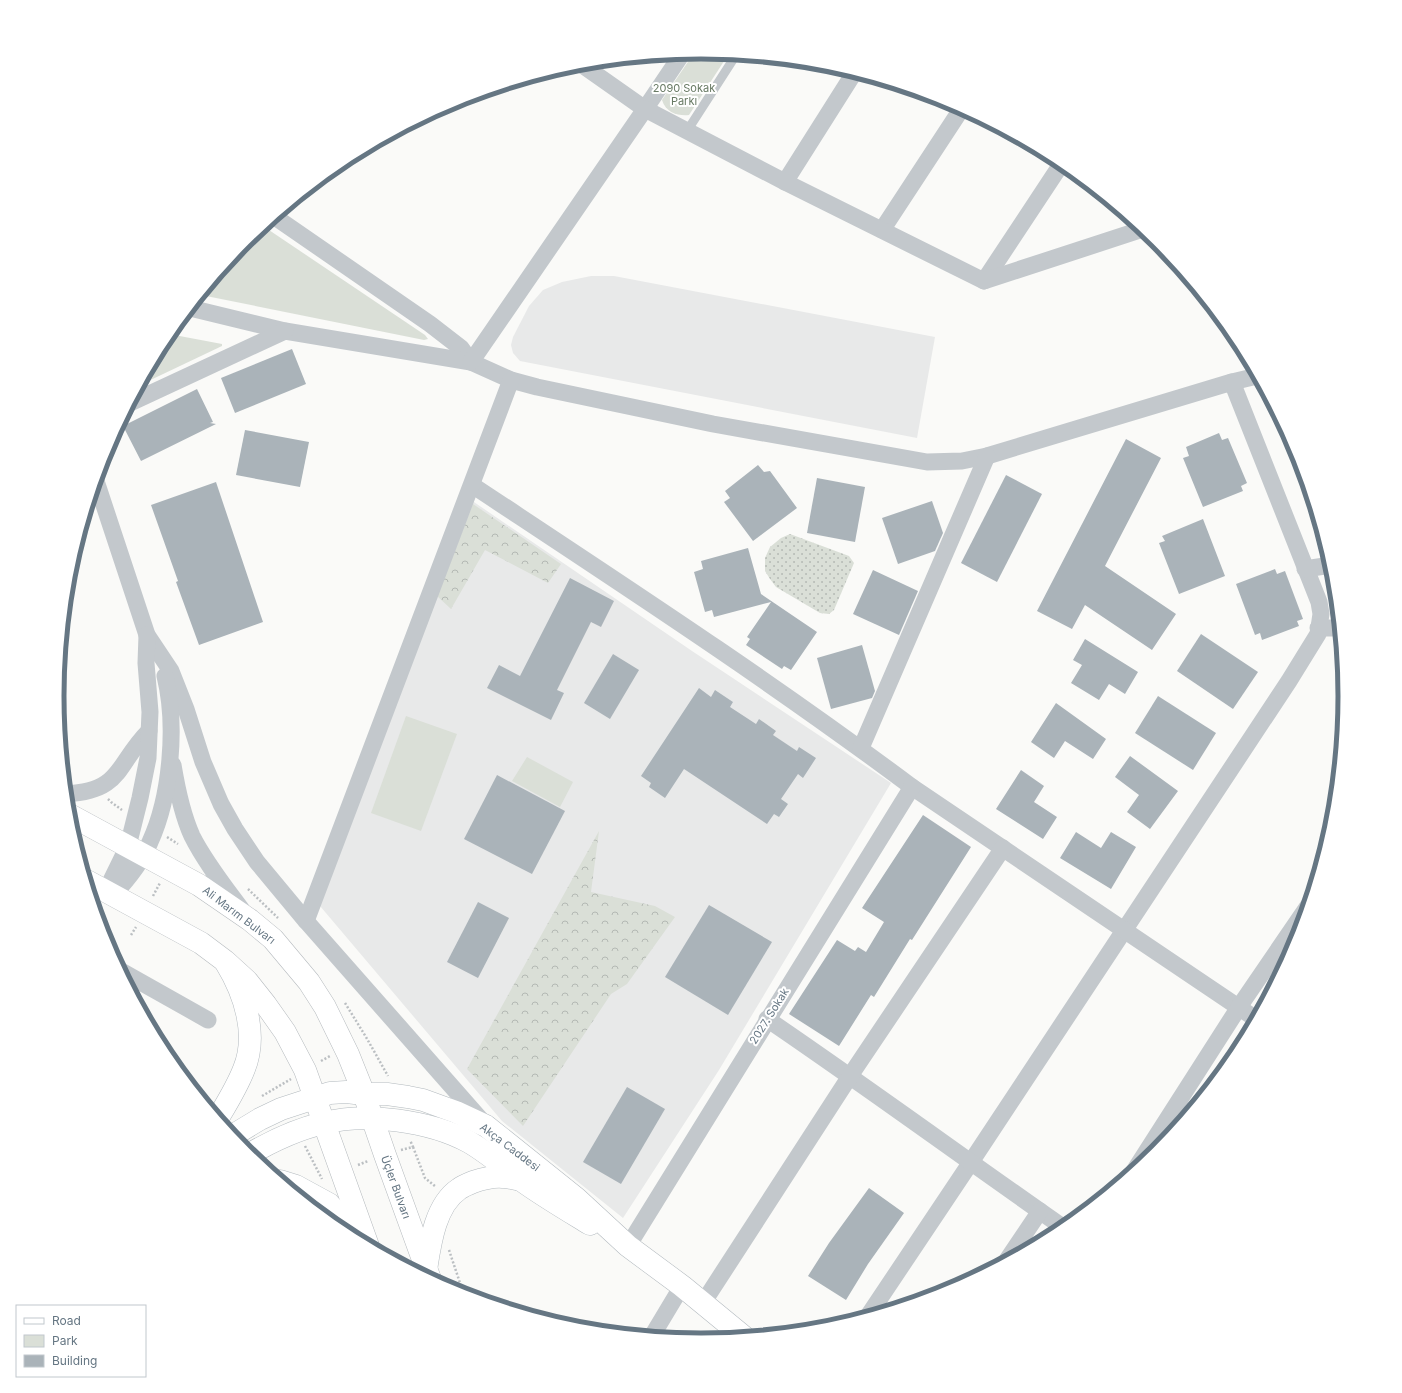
<svg xmlns="http://www.w3.org/2000/svg" width="1402" height="1393" viewBox="0 0 1402 1393" font-family="Inter,sans-serif">
<defs>
<pattern id="grass-dots" width="8" height="8" patternUnits="userSpaceOnUse"><rect width="8" height="8" fill="#dadfd7"/><path d="M2 2h.1M6 6h.1" fill="none" stroke="#b4b9b4" stroke-width="1.8" stroke-linecap="round"/></pattern>
<pattern id="forest-crowns" width="20" height="18" patternUnits="userSpaceOnUse"><rect width="20" height="18" fill="#dadfd7"/><path d="M2 6a3 3 0 1 1 6 0M12 15a3 3 0 1 1 6 0" fill="none" stroke="#b4b9b4"/></pattern>
</defs>
<rect width="100%" height="100%" fill="#fafaf8"/>
<g fill="#e8e9e9">
<path d="M591,276H614L935,337L917,438L520,361L513,353L511,345L513,337L529,306L543,290L562,282Z"/>
<path d="M471,500L692,651L891,783L719,1070L623,1218L502,1121L320,906Z"/>
</g>
<path fill="url(#grass-dots)" d="M790,534L849,556L854,563L834,610L829,614L820,613L776,587L770,579L765,571V558L770,547L781,538Z"/>
<g fill="url(#forest-crowns)">
<path d="M473,504L561,564L548,583L485,550L451,609L437,596Z"/>
<path d="M599,831L591,892L655,906L675,917L627,984L611,994L523,1126L467,1069Z"/>
</g>
<g fill="#dadfd7">
<path d="M701,52L728,55L689,115C678,116 666,113 662,100L694,53Z"/>
<path d="M263,226L425,335L428,339L424,340L201,295L245,241Z"/>
<path d="M169,334L222,344V346L140,385Z"/>
<path d="M406,716L457,734L421,831L371,813Z"/>
<path d="M527,757L573,782L560,807L512,781Z"/>
</g>
<g fill="#aab3b9">
<path d="M292,349L306,384L235,413L221,378Z"/>
<path d="M197,389L213,422L210,423L216,424L141,461L123,426Z"/>
<path d="M245,430L309,442L300,487L236,475Z"/>
<path d="M1219,433L1222,440L1228,438L1247,483L1241,486L1243,491L1203,507L1183,458L1189,456L1186,447Z"/>
<path d="M1126,439L1161,458L1105,566L1176,614L1152,650L1085,605L1072,629L1037,611Z"/>
<path d="M758,465L764,472L770,471L797,508L753,541L724,502L730,498L725,491Z"/>
<path d="M1006,475L1042,494L997,582L961,563Z"/>
<path d="M817,478L865,487L855,542L807,533Z"/>
<path d="M216,482L263,622L199,645L176,582L178,581L151,505Z"/>
<path d="M932,501L943,533L935,551L898,564L882,518Z"/>
<path d="M1203,519L1225,576L1179,594L1159,543L1165,541L1162,536Z"/>
<path d="M748,548L761,594L817,632L791,670L784,666L782,669L746,645L750,639L747,637L771,602L714,617L712,610L705,612L694,572L703,569L701,561Z"/>
<path d="M1275,569L1277,574L1285,571L1303,619L1297,621L1299,626L1262,640L1260,633L1255,635L1236,584Z"/>
<path d="M873,570L918,591L899,635L853,614Z"/>
<path d="M570,578L614,601L601,627L591,622L557,690L564,693L551,720L487,688L499,665L520,676Z"/>
<path d="M1201,634L1258,672L1233,709L1177,671Z"/>
<path d="M1085,639L1138,672L1125,694L1109,684L1099,700L1071,683L1082,665L1073,660Z"/>
<path d="M862,645L875,691L872,698L831,709L817,658Z"/>
<path d="M613,654L639,670L610,719L584,703Z"/>
<path d="M699,688L711,697L715,690L733,702L730,707L756,724L759,719L776,731L773,735L797,751L799,747L816,758L803,778L798,774L781,799L788,804L779,817L774,814L767,824L684,769L665,798L649,787L651,783L641,776Z"/>
<path d="M1158,696L1216,733L1193,770L1135,733Z"/>
<path d="M1056,703L1106,739L1093,759L1065,741L1054,758L1031,742Z"/>
<path d="M1130,756L1178,791L1150,829L1127,812L1139,795L1115,777Z"/>
<path d="M1021,770L1044,786L1034,802L1057,817L1043,839L996,809Z"/>
<path d="M497,775L565,811L532,874L464,839Z"/>
<path d="M923,815L971,847L912,940L910,939L874,997L871,995L839,1046L789,1014L837,940L855,951L858,947L866,952L884,922L862,908Z"/>
<path d="M1076,832L1101,848L1111,832L1136,847L1111,889L1060,858Z"/>
<path d="M478,902L509,918L478,978L447,962Z"/>
<path d="M709,905L772,942L728,1015L665,977Z"/>
<path d="M627,1087L665,1109L621,1184L583,1162Z"/>
<path d="M869,1188L904,1213L868,1264L846,1300L808,1276L829,1243Z"/>
</g>
<g fill="none" stroke-linecap="round" stroke-linejoin="round">
<g stroke="#b3babf" stroke-width="23">
<g id="secondary">
<path d="M218,1118C227,1103 237,1087 244,1069C258,1035 245,994 226,963"/>
<path d="M232,1136L260,1119L281,1109L330,1093L346,1092L364,1094H387L408,1097L423,1100L456,1112L486,1126L576,1198L628,1246L682,1286L744,1337"/>
<path d="M248,1155C272,1141 297,1129 324,1123C366,1112 431,1121 469,1142C488,1153 504,1167 521,1180C543,1196 567,1210 590,1224"/>
<path d="M280,1181L296,1186L329,1204L364,1244"/>
<path d="M426,1270C430,1244 435,1205 459,1189C463,1186 468,1184 473,1182C482,1179 493,1176 503,1177C509,1177 515,1179 521,1180"/>
</g>
</g>
<g stroke="#b5babe" stroke-width="23">
<g id="primary">
<path d="M68,814L199,885L250,920L273,939L309,982L325,1007L348,1054L364,1094L385,1155L430,1279"/>
<path d="M87,881L201,943L225,961L247,981L266,1005L285,1032L305,1070L368,1246"/>
</g>
</g>
<g stroke="#bbbfc2" stroke-width="2.5" stroke-dasharray="2 2" stroke-linecap="butt">
<path d="M108,799L111,802L122,810"/>
<path d="M167,837L178,844"/>
<path d="M248,889L278,918"/>
<path d="M153,896L160,883"/>
<path d="M131,935L136,927"/>
<path d="M345,1003L366,1037L388,1076"/>
<path d="M321,1061L330,1056"/>
<path d="M262,1096L291,1079"/>
<path d="M305,1146L322,1179"/>
<path d="M413,1147L425,1178L436,1187"/>
<path d="M401,1150L413,1147L410,1140"/>
<path d="M358,1165L368,1161"/>
<path d="M449,1250L464,1295"/>
</g>
<path stroke="#c3c8cc" stroke-width="9" d="M687,131L736,55"/>
<g stroke="#c3c8cc" stroke-width="17">
<path d="M581,64L645,109L682,54"/>
<path d="M785,182L854,73"/>
<path d="M275,217L430,324L461,348L471,362"/>
<path d="M882,230L962,108"/>
<path d="M984,281L1062,163"/>
<path d="M190,308L285,331L471,362L511,380L537,387L713,424L927,462L962,461L987,456L1232,382L1319,602L1321,614L1318,634L1289,681L967,1168L868,1316"/>
<path d="M471,362L645,109L785,182L984,281L1143,229"/>
<path d="M1232,382L1257,376"/>
<path d="M130,403L285,331"/>
<path d="M96,481L147,635L171,671L186,709L203,762L221,804L235,829L257,862L306,921L483,1122"/>
<path d="M472,485C620,583 769,680 912,787L1256,1019"/>
<path d="M1305,569L1331,565"/>
<path d="M1318,628H1339"/>
<path d="M861,748L987,456"/>
<path d="M173,765C177,789 182,814 192,836C205,862 225,887 242,910"/>
<path d="M66,794C123,791 116,764 149,731"/>
<path d="M106,891L128,846L140,798L148,758L150,712L146,663L147,635"/>
<path d="M113,895C128,879 142,862 150,842C171,796 177,725 165,676"/>
<path d="M306,921L511,380"/>
<path d="M121,971L208,1020"/>
<path d="M767,1019C867,1087 965,1159 1064,1228"/>
<path d="M1134,1171L1239,1007L1308,906"/>
<path d="M628,1246L912,787"/>
<path d="M1007,1260L1040,1211"/>
<path d="M703,1303L850,1076L1003,848"/>
<path d="M652,1336L682,1286"/>
</g>
<use href="#secondary" stroke="#fff" stroke-width="22"/>
<use href="#primary" stroke="#fff" stroke-width="22"/>
</g>
<g text-anchor="middle" stroke-width="4" stroke-linejoin="round" paint-order="stroke">
<g font-size="11" fill="#687a64" stroke="#fff">
<text x="684" y="92">2090 Sokak<tspan x="684" dy="13">Parkı</tspan></text>
</g>
<g font-size="11" fill="#657683" stroke="#fff">
<text transform="translate(239 915) rotate(37)" y="4">Ali Marım Bulvarı</text>
<text transform="translate(769 1016) rotate(-58)" y="4">2027. Sokak</text>
<text transform="translate(510 1147) rotate(37)" y="4">Akça Caddesi</text>
<text transform="translate(396 1187) rotate(70)" y="4">Üçler Bulvarı</text>
</g>
</g>
<path d="M0 0H1402V1393H0ZM64 696a637 637 0 1 1 1274 0a637 637 0 1 1-1274 0Z" fill="#fff" fill-rule="evenodd"/>
<path fill="none" stroke="#657683" stroke-width="5" d="M64 696a637 637 0 1 1 1274 0a637 637 0 1 1-1274 0Z"/>
<rect x="16" y="1305" width="130" height="72" fill="#ffffff" stroke="#c1c8cd"/>
<rect x="24" y="1318" width="20" height="6" fill="#ffffff" stroke="#c1c8cd"/>
<text x="52" y="1325" font-size="12" fill="#657683">Road</text>
<rect x="24" y="1335" width="20" height="12" fill="#dadfd7" stroke="#c1c8cd"/>
<text x="52" y="1345" font-size="12" fill="#657683">Park</text>
<rect x="24" y="1355" width="20" height="12" fill="#aab3b9" stroke="#c1c8cd"/>
<text x="52" y="1365" font-size="12" fill="#657683">Building</text>
</svg>
